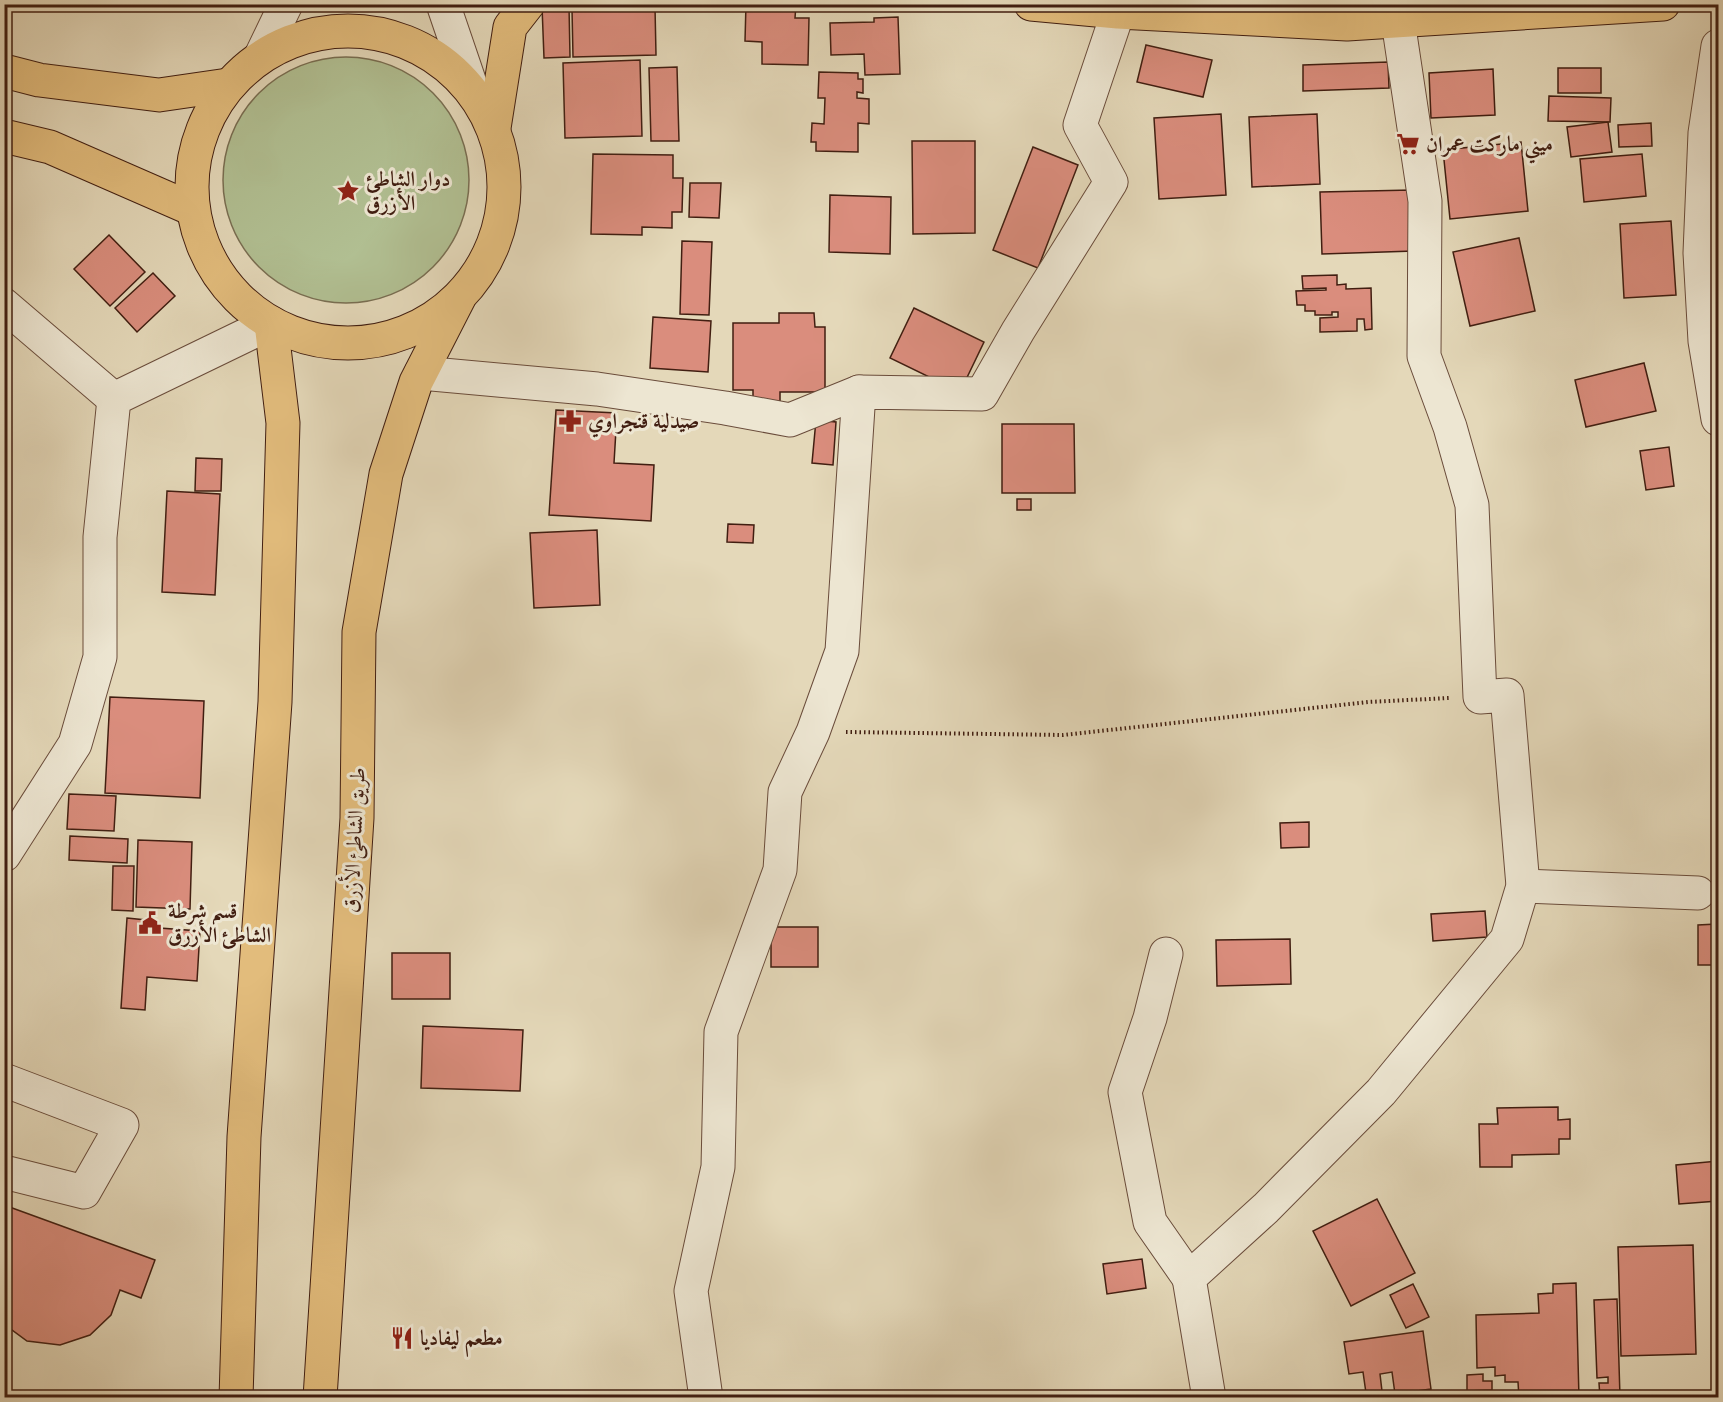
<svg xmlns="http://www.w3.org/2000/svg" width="1723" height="1402" viewBox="0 0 1723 1402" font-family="'IM FELL English',Amiri,serif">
<rect width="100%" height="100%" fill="#e4d8b9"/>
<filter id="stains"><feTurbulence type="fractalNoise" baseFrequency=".00333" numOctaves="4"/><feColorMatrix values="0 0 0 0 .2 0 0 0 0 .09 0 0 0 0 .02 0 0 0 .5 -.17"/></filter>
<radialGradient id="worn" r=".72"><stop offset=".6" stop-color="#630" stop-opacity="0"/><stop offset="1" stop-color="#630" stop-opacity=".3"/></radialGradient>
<circle fill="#b1bf92" stroke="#796e52" stroke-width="1.5" cx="346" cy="180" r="123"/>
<g fill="#da8d7d" stroke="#411e11" stroke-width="1.5">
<path d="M746,4H796L795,18H809L808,65L762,64V42L745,41Z"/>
<path d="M542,6H569L570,57L544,58Z"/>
<path d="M655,7L656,55L573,57L572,9Z"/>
<path d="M898,17L900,74L865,75L864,54L831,55L830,23L874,22V18Z"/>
<path d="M1146,45L1212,60L1203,97L1137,82Z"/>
<path d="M640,60L642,136L565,138L563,63Z"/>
<path d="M1388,62L1389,88L1303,91V65Z"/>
<path d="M677,67L679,141H651L649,68Z"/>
<rect x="1558" y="68" width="43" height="25"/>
<path d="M1493,69L1495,115L1431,118L1429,73Z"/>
<path d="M819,72L858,73V79H863V93L857,92V98L869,99V124L858,123V152L816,151V142H811L812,123L824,124L825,98H818Z"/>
<path d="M1549,96L1611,98L1610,122L1548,121Z"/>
<path d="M1221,114L1226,195L1159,199L1154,118Z"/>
<path d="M1317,114L1320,184L1252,187L1249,117Z"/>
<path d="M1608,122L1612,152L1571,157L1567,127Z"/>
<path d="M1651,123L1652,146L1619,147L1618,125Z"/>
<path d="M912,141H975V233L913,234Z"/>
<path d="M1521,142L1528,211L1450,219L1443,150Z"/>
<path d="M1033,147L1078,165L1038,268L993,250Z"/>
<path d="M593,154L673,155V178H683L682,212H672V228L642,227V235L591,234Z"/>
<path d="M1642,154L1646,196L1584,202L1580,159Z"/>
<path d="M690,183H721L719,218L689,217Z"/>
<path d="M1412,190L1414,251L1322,254L1320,192Z"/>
<path d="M830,195L891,197L890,254L829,252Z"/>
<path d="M1671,221L1676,295L1624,298L1620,224Z"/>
<path d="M109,235L145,272L110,306L74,269Z"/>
<path d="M1519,238L1535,311L1470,326L1453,252Z"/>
<path d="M682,241L712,242L709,315L680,314Z"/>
<path d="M153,273L175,296L137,332L115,308Z"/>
<path d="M1337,275V285L1346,284V289L1371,288L1372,329L1365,330L1364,319H1357V331L1320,332V318L1338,317V312H1332V315H1315V311H1305V305H1297L1296,291L1326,290V288L1303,289L1302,276Z"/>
<path d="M914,308L984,342L960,392L890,358Z"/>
<path d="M779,313H814L815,327H825V392H780V406H753V390H733V323H779Z"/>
<path d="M653,317L711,321L708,372L650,368Z"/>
<path d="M1644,363L1656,411L1586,427L1575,380Z"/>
<path d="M556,410L617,413L614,463L654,465L651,521L549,515Z"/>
<path d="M816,420L836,422L833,465L812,463Z"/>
<path d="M1002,424H1074L1075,493H1002Z"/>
<path d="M1669,447L1674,486L1646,490L1640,451Z"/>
<path d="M196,458L222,459L221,491H195Z"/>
<path d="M167,491L220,494L215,595L162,592Z"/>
<rect x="1017" y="499" width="14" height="11"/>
<path d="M728,524L754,525L753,543L727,542Z"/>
<path d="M597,530L600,605L534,608L530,533Z"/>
<path d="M110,697L204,701L200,798L105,793Z"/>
<path d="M69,794L116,796L114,831L67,829Z"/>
<path d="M1309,822V847L1281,848L1280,823Z"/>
<path d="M70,836L128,839L127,863L69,860Z"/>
<path d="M138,840L192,842L190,909L136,907Z"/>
<path d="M113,866H134L133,911L112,910Z"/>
<path d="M1717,902H1718V965H1698V925L1717,924Z"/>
<path d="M1485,911L1487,937L1433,941L1431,914Z"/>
<path d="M127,918L146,920V927L200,931L197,981L147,977L145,1010L121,1008Z"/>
<rect x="771" y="927" width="47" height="40"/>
<path d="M1290,939L1291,984L1217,986L1216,940Z"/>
<rect x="392" y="953" width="58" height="46"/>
<path d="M423,1026L523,1030L520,1091L421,1088Z"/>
<path d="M1558,1107V1120L1570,1119V1139H1559V1154L1512,1155V1167H1480L1479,1124H1498L1497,1108Z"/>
<path d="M1718,1161V1201L1679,1204L1676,1165Z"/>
<path d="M1377,1199L1415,1273L1351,1306L1313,1231Z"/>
<path d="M4,1205L155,1260L141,1298L120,1290L111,1315L90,1335L60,1345L27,1341L4,1324Z"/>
<path d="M1693,1245L1696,1354L1621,1356L1618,1247Z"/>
<path d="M1142,1259L1146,1288L1107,1294L1103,1264Z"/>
<path d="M1576,1283L1579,1398H1519L1518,1382H1505V1375L1495,1376V1367L1477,1368L1476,1315L1539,1313L1538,1294L1553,1293V1284Z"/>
<path d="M1413,1284L1429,1317L1406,1328L1390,1295Z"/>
<path d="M1617,1299L1620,1397L1600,1398L1599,1383H1608V1377L1597,1378L1594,1300Z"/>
<path d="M1423,1331L1431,1389L1395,1394L1392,1372L1380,1374L1382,1391L1366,1393L1363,1372L1349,1374L1344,1342Z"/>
<path d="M1483,1374V1381H1492V1390L1467,1391V1375Z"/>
<rect x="1461" y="1392" width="30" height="6"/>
</g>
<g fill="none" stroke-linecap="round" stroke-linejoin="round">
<g stroke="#6a4c3b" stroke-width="35">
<g id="minor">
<path d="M443,4L473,92"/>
<path d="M1718,46L1705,133L1700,253L1705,341L1718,419"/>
<path d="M261,56L286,4"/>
<path d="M4,305L114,399"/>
<path d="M421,373L597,389L725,408L790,420L859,392"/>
<path d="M4,855L75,744L100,657V537L114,399L271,323"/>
<path d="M1523,886L1698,893"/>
<path d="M1166,954L1150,1018L1125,1092L1150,1222L1189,1278"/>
<path d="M4,1080L122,1125L84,1192L4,1172"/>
<path d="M706,1398L691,1291L718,1167L721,1032L780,870L785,792L813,732L842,651L859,392L982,394L1018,331L1111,182L1080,125L1118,12"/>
<path d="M1209,1398L1189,1278L1266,1208L1381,1092L1507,939L1523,886L1507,695L1480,697L1472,505L1450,427L1424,356L1425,201L1398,21"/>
</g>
</g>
<g stroke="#411e11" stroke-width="35">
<g id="major">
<path d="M1031,4L1118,12L1347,24L1663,4"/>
<circle cx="348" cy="187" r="156"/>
<path d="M4,71L39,80L159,95L228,85"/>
<path d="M494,128L510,27L528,4"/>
<path d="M4,136L50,147L192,209"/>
<path d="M236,1398L244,1137L275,702L283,423L271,323"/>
<path d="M320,1398L357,818L359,632L386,474L416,382L459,298"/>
</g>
</g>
<path stroke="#411e11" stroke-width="4" stroke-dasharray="1.5 3" stroke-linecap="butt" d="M846,732L1063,735L1368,702L1449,698"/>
<use href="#minor" stroke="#ede6d2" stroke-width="33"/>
<use href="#major" stroke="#e2bc7c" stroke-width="33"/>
</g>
<defs>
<g id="supermarket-bare" transform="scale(1.8)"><path d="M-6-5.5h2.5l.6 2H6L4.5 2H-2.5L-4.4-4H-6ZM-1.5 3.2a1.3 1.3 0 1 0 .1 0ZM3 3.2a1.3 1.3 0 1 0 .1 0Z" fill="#8f2418" stroke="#ede6d2" stroke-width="2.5" paint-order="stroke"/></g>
<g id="sight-bare" transform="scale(1.8)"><path d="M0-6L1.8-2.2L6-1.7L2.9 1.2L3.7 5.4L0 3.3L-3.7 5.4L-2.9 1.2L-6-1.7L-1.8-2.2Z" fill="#8f2418" stroke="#ede6d2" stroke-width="2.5" paint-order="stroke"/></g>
<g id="pharmacy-bare" transform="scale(1.8)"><path d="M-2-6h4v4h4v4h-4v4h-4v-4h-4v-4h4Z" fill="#8f2418" stroke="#ede6d2" stroke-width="2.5" paint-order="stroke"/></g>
<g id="civic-bare" transform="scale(1.8)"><path d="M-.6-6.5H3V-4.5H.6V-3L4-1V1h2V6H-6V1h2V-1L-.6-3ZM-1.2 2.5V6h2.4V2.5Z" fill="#8f2418" stroke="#ede6d2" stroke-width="2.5" paint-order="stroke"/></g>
<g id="restaurant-bare" transform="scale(1.8)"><path d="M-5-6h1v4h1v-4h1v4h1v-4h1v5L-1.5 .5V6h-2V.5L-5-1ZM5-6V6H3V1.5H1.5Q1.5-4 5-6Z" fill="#8f2418" stroke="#ede6d2" stroke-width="2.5" paint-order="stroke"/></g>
</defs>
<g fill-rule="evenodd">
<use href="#supermarket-bare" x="1408" y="144"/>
<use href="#sight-bare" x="348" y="191"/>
<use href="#pharmacy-bare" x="570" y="421"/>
<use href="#civic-bare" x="150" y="923"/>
<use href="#restaurant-bare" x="402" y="1338"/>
</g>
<g text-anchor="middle" stroke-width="6" stroke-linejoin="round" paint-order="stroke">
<g font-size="21" font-weight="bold" fill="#411e11" stroke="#ede6d2" text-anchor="start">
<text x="1426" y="151">ميني ماركت عمران</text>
<text x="366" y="186">دوار الشاطئ<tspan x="366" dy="24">الأزرق</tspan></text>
<text x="588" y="428">صيدلية قنجراوي</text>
<text x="168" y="918">قسم شرطة<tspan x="168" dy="24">الشاطئ الأزرق</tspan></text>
<text x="420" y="1345">مطعم ليفاديا</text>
</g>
<g font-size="21" fill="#411e11" stroke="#ede6d2">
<text transform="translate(354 840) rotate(-87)" y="7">طريق الشاطئ الأزرق</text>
</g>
</g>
<rect width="1723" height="1402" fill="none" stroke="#e4d8b9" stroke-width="24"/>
<rect x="6" y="6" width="1711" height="1390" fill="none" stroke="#411e11" stroke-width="3"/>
<rect x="12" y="12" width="1699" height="1378" fill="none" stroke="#411e11" stroke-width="1.5"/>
<rect width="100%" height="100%" filter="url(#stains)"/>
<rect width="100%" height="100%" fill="url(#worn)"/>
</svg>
